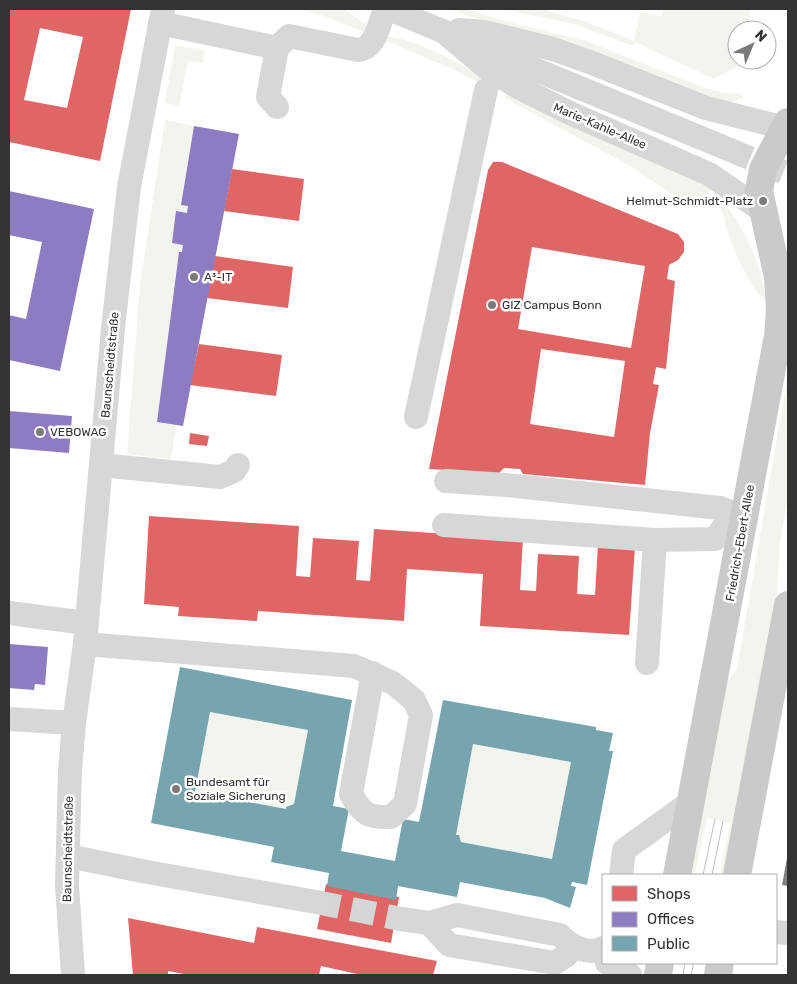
<svg xmlns="http://www.w3.org/2000/svg" width="797" height="984" viewBox="0 0 797 984" font-family="Rubik,sans-serif">
<rect width="100%" height="100%" fill="#fff"/>
<g fill="#f1f5ed">
<path d="M299,9H344L366,25L364,32L324,16Z"/>
<path d="M449,9H465L513,23L586,41L705,88L724,93L740,94L744,98L726,103Z"/>
<path d="M503,9H541L584,21L634,41L640,13L662,16L663,9H750L749,30H737V60H741L734,68L714,79L635,42L633,46L577,25Z"/>
<path d="M388,37C415,38 461,65 486,78L481,84L455,70L384,40Z"/>
<path d="M175,45L205,51L203,63L188,61L179,106L165,103Z"/>
<path d="M509,91L685,174L711,190L697,203H686L630,166L505,98Z"/>
<path d="M165,120L194,126L181,205L188,206L187,213L177,211L172,243L183,245L182,252H179L157,422L176,426L171,459L127,454L140,285Z"/>
<path d="M720,198C744,227 762,263 766,301C746,288 721,221 720,198Z"/>
<path d="M788,374V495L780,543L775,623L727,875H720L730,823L707,818L695,875H688L725,686L737,669Z"/>
<path d="M210,712L308,730L294,804L287,807L286,809L195,792Z"/>
<path d="M473,744L571,762L552,859L461,842L459,835H456Z"/>
</g>
<g fill="#e06666" fill-rule="evenodd">
<path d="M9,9H131L100,161L9,142ZM40,28L83,37L67,108L24,100Z"/>
<path d="M493,162H502L678,234L684,242V252L678,260L669,265L667,279L675,281L666,369L656,367L653,384L659,385L650,433L645,485L523,474L520,469L504,468L499,473L429,469L488,170ZM532,247L645,266L631,348L518,329ZM541,349L625,361L614,437L530,424Z"/>
<path d="M232,169L304,179L299,221L224,211Z"/>
<path d="M215,256L293,267L288,308L207,298Z"/>
<path d="M199,344L282,355L276,396L190,385Z"/>
<path d="M190,433L209,436L207,446L189,444Z"/>
<path d="M149,516L299,526L296,576L310,577L313,538L359,541L356,580L370,581L374,529L523,539L520,590L536,591L538,554L579,556L577,594L595,595L598,544L635,547L629,635L480,626L483,574L407,569L404,621L258,611L257,621L178,616L179,607L144,604Z"/>
<path d="M326,884L399,897L391,943L317,929Z"/>
<path d="M128,918L254,943L257,927L437,961L433,975H362L321,966L319,975H189L168,971V975H133Z"/>
</g>
<g fill="#8e7cc3">
<path d="M194,126L239,134L183,426L157,422L179,252H182L183,245L172,243L176,211L187,213L188,206L181,205Z"/>
<path d="M9,191L94,209L60,371L9,360V315L26,319L42,242L9,235Z"/>
<path d="M9,411L72,416L69,453L9,448Z"/>
<path d="M9,644L48,647L45,685L35,684L34,690L9,688Z"/>
</g>
<path fill="#76a5af" fill-rule="evenodd" d="M180,667L352,700L333,806L349,809L341,851L395,861L403,819L419,822L443,700L596,727V730L613,733L609,751H613L587,885L572,882L571,886L576,887L570,908L545,898L460,882L457,897L398,886L396,900L327,886L329,873L271,862L274,847L151,823ZM210,712L308,730L294,804L286,807V809L195,792ZM473,744L571,762L552,859L461,842L459,835H456Z"/>
<path fill="#818181" d="M787,858H788V886L782,885Z"/>
<g fill="none" stroke-linecap="round" stroke-linejoin="round">
<g stroke="#d6d6d6" stroke-width="24" stroke-dasharray="24 12" stroke-linecap="butt">
<path d="M728,149L788,174"/>
<path d="M316,902L401,919"/>
</g>
<g stroke="#d7d7d7" stroke-width="24">
<path d="M389,9L728,149"/>
<path d="M160,23L277,48"/>
<path d="M459,30L484,32L553,49L592,63L706,108L785,128"/>
<path d="M443,31L488,69L518,87L572,114L709,174L763,211"/>
<path d="M277,107L268,97L277,48L289,36L358,50C376,48 379,24 385,9"/>
<path d="M416,417L486,90"/>
<path d="M101,465L220,477L234,471L238,465"/>
<path d="M446,481L506,485L720,508L745,518"/>
<path d="M444,525L655,540L715,539L734,513"/>
<path d="M9,613L86,623"/>
<path d="M85,644L354,666L393,683L414,700L421,715L405,804L391,817C368,818 362,814 351,794L373,673"/>
<path d="M647,663L655,540"/>
<path d="M9,719L74,723"/>
<path d="M68,856L147,872L316,902"/>
<path d="M621,875L624,850L692,801"/>
<path d="M401,919L429,923L457,915L560,935C570,946 589,956 603,948"/>
<path d="M429,923L449,945L555,963L567,955L569,945"/>
<path d="M776,932L788,933"/>
<path d="M607,963L618,965L630,975"/>
<path d="M73,975L67,885L70,770L74,723L85,644L113,328L129,187L163,9"/>
</g>
<g stroke="#cacaca" stroke-width="28">
<path d="M677,875L778,336L780,309L778,277L759,191L763,169L788,122"/>
<path d="M737,875L788,605"/>
<path d="M658,975L660,963"/>
<path d="M718,975L720,963"/>
</g>
<g stroke="#bebebe" stroke-width="1">
<path d="M703,875L715,819"/>
<path d="M712,875L723,821"/>
<path d="M683,975L685,963"/>
<path d="M691,975L694,963"/>
</g>
</g>
<g fill="#7a7a7a" stroke="#fff" stroke-width="2">
<circle cx="763" cy="201" r="5"/>
<circle cx="194" cy="277" r="5"/>
<circle cx="492" cy="305" r="5"/>
<circle cx="40" cy="432" r="5"/>
<circle cx="176" cy="789" r="5"/>
</g>
<g text-anchor="middle" stroke-width="5" stroke-linejoin="round" paint-order="stroke">
<g font-size="12" fill="#333" stroke="#fff">
<text transform="translate(600 126) rotate(23)" y="4">Marie-Kahle-Allee</text>
<text transform="translate(110 365) rotate(-85)" y="4">Baunscheidtstraße</text>
<text transform="translate(740 543) rotate(-80)" y="4">Friedrich-Ebert-Allee</text>
<text transform="translate(68 849) rotate(-89)" y="4">Baunscheidtstraße</text>
</g>
<g font-size="12" fill="#333" stroke="#fff" text-anchor="start">
<text x="753" y="205" text-anchor="end">Helmut-Schmidt-Platz</text>
<text x="204" y="281">A³-IT</text>
<text x="502" y="309">GIZ Campus Bonn</text>
<text x="50" y="436">VEBOWAG</text>
<text x="186" y="786">Bundesamt für<tspan x="186" dy="14">Soziale Sicherung</tspan></text>
</g>
</g>
<rect width="797" height="984" fill="none" stroke="#333333" stroke-width="20"/>
<rect x="602" y="874" width="175" height="90" fill="#ffffff" stroke="#adadad"/>
<rect x="612" y="886" width="25" height="15" fill="#e06666" stroke="#adadad"/>
<text x="647" y="899" font-size="15" fill="#333333">Shops</text>
<rect x="612" y="912" width="25" height="15" fill="#8e7cc3" stroke="#adadad"/>
<text x="647" y="924" font-size="15" fill="#333333">Offices</text>
<rect x="612" y="936" width="25" height="15" fill="#76a5af" stroke="#adadad"/>
<text x="647" y="949" font-size="15" fill="#333333">Public</text>
<g transform="translate(752 45) rotate(44)"><circle r="24" fill="#ffffff" stroke="#adadad"/>
<path d="M0-4L9 19L0 12L-9 19Z" fill="#7a7a7a"/>
<text y="-8" font-size="14" font-weight="bold" text-anchor="middle" fill="#333333">N</text>
</g>
</svg>
